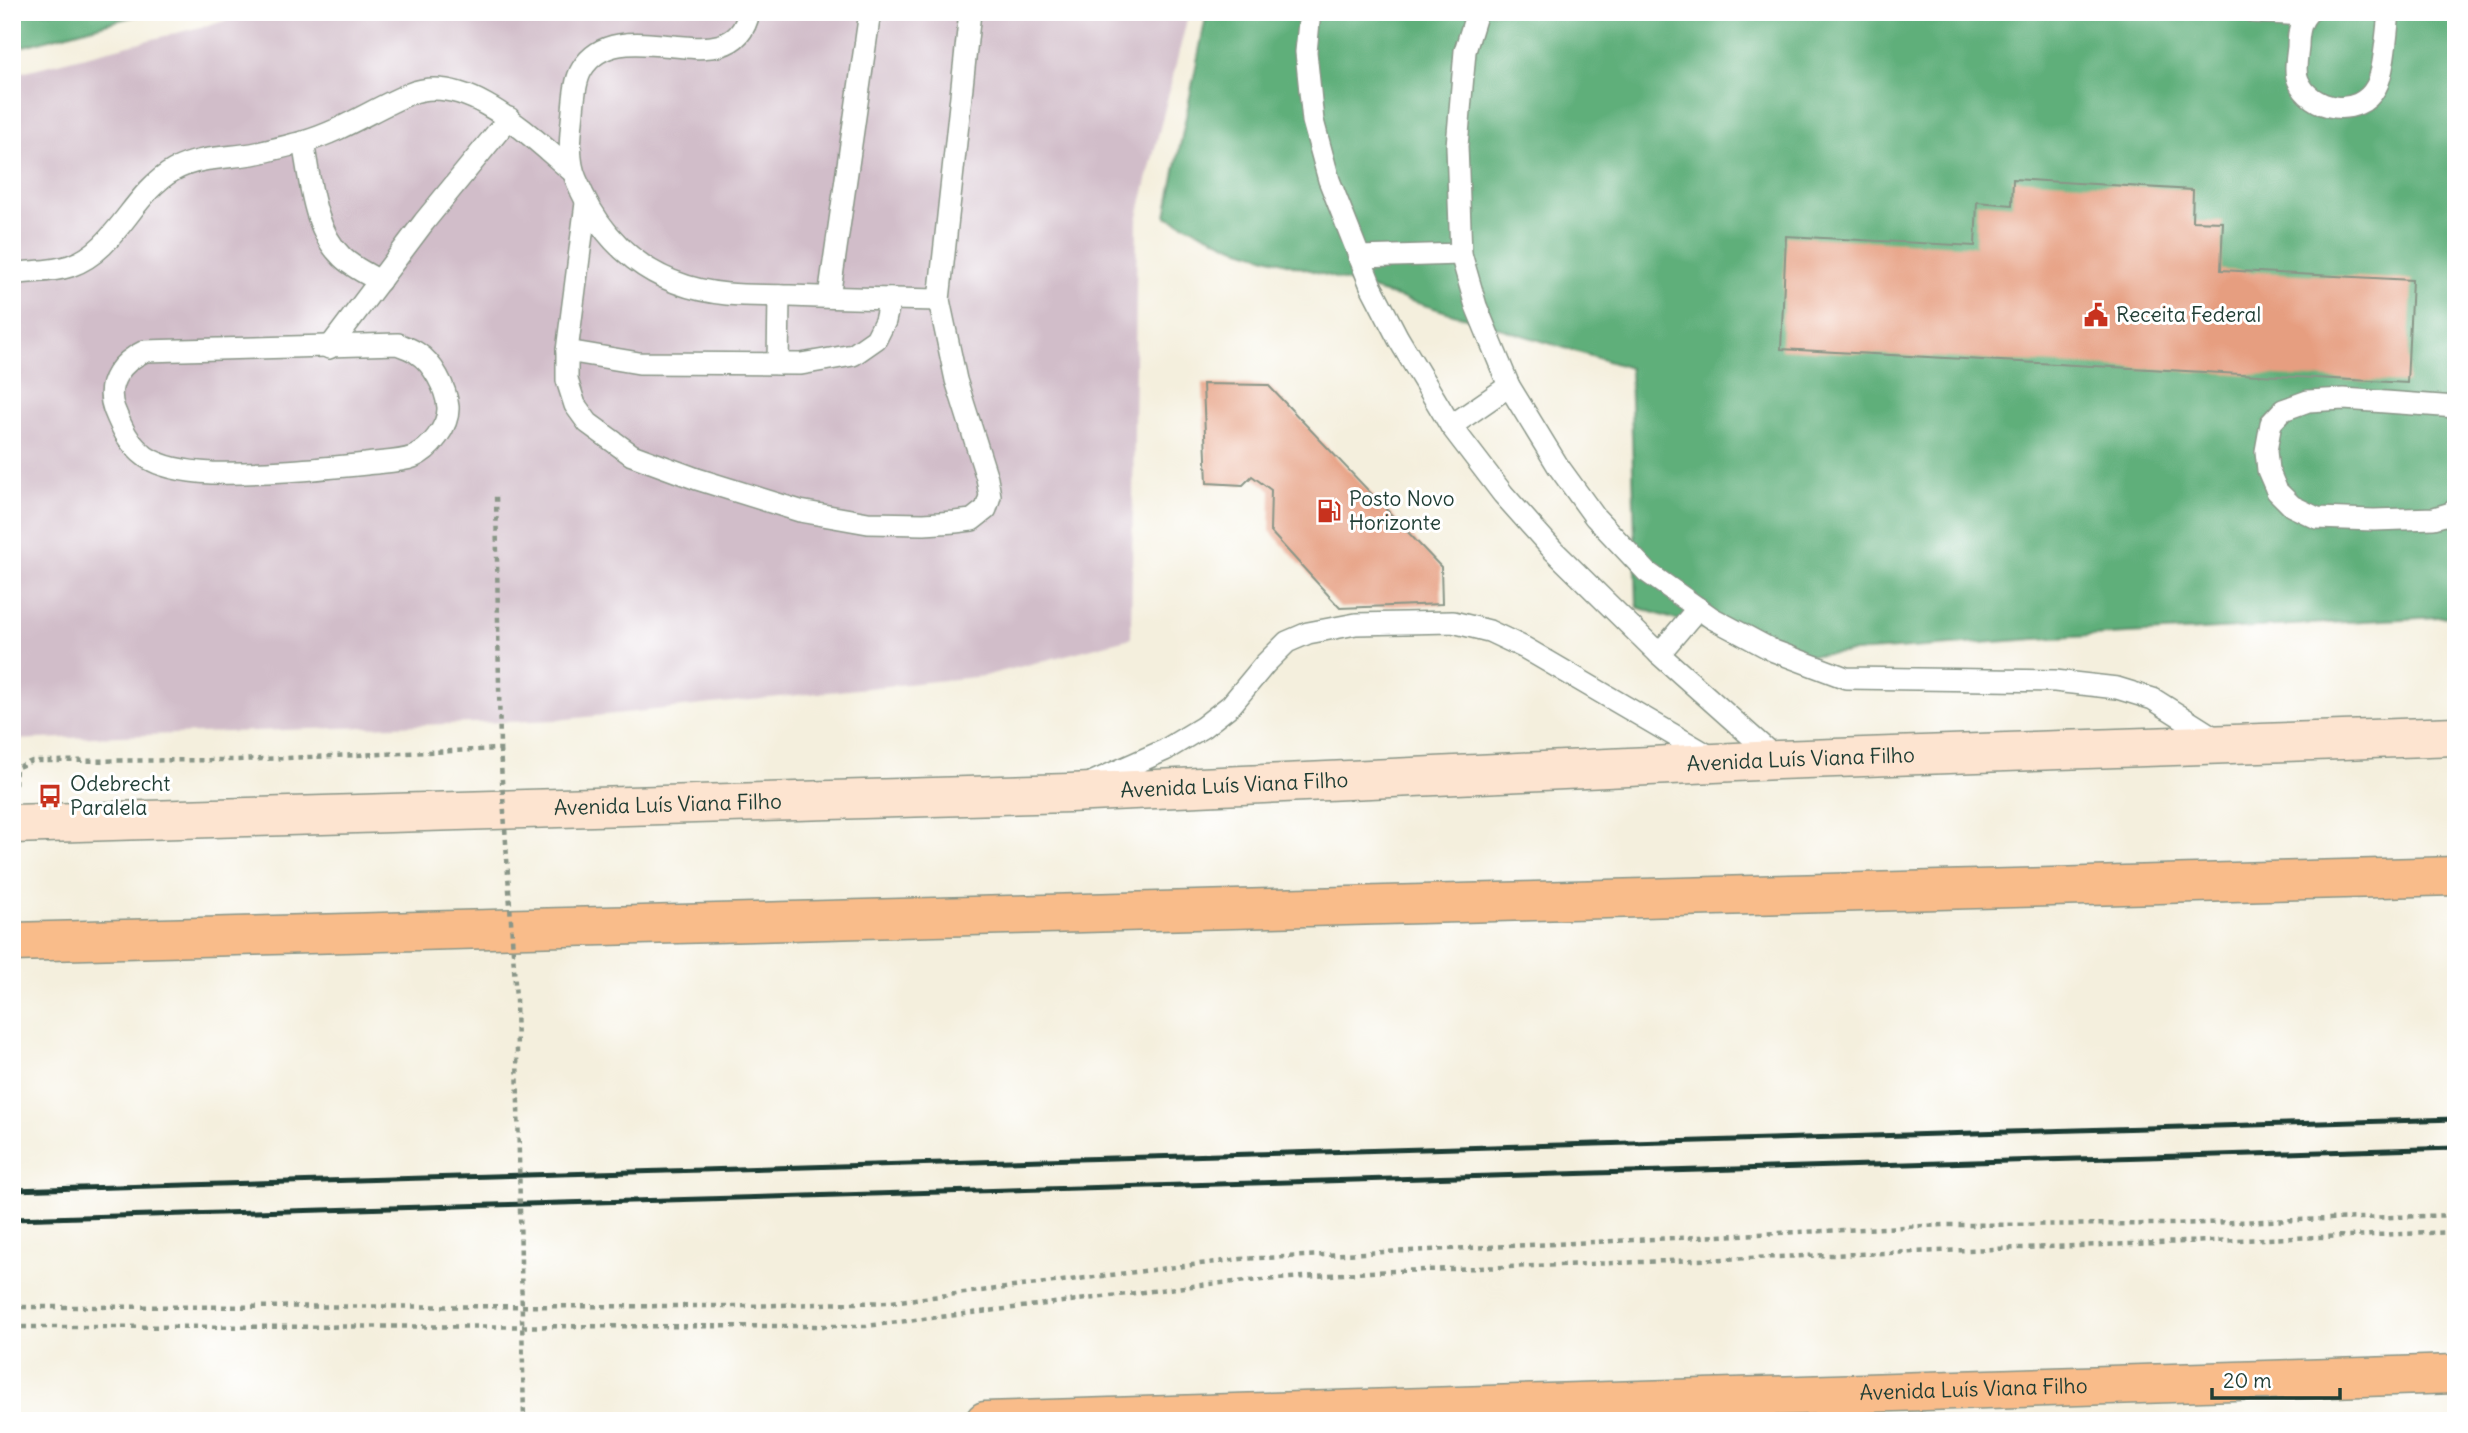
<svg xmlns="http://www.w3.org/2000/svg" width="2468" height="1433" viewBox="0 0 2468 1433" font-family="Delius,sans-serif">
<rect width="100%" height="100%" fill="#fff"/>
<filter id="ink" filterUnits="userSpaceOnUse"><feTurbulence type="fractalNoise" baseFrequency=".0143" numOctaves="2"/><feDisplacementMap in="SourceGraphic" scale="14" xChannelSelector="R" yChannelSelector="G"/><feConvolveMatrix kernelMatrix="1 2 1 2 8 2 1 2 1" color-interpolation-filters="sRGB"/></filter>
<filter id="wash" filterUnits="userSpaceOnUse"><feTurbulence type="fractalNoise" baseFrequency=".00686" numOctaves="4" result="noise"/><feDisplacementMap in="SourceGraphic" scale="28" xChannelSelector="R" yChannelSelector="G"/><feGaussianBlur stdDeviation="1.57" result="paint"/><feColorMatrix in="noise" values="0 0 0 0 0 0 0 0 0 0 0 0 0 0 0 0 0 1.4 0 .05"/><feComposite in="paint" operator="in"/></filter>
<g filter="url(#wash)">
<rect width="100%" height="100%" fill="#f4efdd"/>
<path fill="#d1bdc9" d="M260,12H1189L1137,220L1131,638L984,676L557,720L12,740V281L18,73Z"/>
<g fill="#5faf7a" stroke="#3f7657" stroke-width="2">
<path d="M12,12H149L24,46H12Z"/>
<path d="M1207,12H2456V616L2035,639L1786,657L1637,607L1630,368L1234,247L1166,216Z"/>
</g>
<g id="blocks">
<g fill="#e69e80">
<path d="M2013,179L2193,190L2192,221L2223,222L2221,270L2412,280L2407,383L1781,349L1786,236L1975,246L1977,202L2012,205Z"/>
<path d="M1203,384L1268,385L1441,567L1442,604L1340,608L1270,531L1271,490L1252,476L1243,485L1207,483Z"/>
</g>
</g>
</g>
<g filter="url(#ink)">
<use href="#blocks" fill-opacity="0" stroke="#8a9688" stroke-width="2"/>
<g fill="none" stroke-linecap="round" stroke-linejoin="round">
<g stroke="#8a9688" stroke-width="24">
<g id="service">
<path d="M749,12C733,90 620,6 582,69C575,80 574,98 573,111C571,132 567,158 576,179C603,246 653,287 727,294C748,296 769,295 790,296C840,298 889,299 939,300"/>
<path d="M1310,12L1306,52L1313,121L1329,180L1371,286L1398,338L1451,426L1503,494L1553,550L1659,654L1778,760"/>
<path d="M1477,12L1465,51L1457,146L1461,254L1476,306L1509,386L1558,466L1595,517L1647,572L1712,618L1774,651L1846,678L2055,681L2117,688L2153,699L2218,740"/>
<path d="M2253,12L2305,15"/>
<path d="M2309,12C2300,20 2298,36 2298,47C2297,57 2294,71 2298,80C2310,111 2359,119 2376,87C2384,74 2387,30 2389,12"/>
<path d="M303,142C310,179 313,229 342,257C352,267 367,274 380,281"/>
<path d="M1359,257L1461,254"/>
<path d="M12,274C31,271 52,272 70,266C117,250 132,193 174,170C197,157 226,158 252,154C269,151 287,146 303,142C342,131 373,109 409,94C467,70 533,139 573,172"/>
<path d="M829,297L870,12"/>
<path d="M890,299L885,321L876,339L853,355L801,364L639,363L567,351V380L575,405L588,423L632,455L697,479L800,511L868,523L924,524L955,522L972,520L986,509L990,496L987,478L956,380L939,300L970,12"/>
<path d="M398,344C404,347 412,349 417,353C433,363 446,388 448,407C449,426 430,450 413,457C400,462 380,462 366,464C316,469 263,474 212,473C191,472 164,469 146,457C129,444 122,429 114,409C104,382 123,361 145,351Z"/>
<path d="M329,348L424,222L509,118"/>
<path d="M567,351L586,203"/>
<path d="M778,364L779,296"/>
<path d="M2456,407L2344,399L2308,401L2283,410L2271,423L2266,451L2268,470L2277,491L2292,506L2317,518L2374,520L2434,518L2451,513L2456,509"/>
<path d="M1451,426L1509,386"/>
<path d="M1659,654L1698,608"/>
<path d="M1093,782L1165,750L1203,727L1231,705L1265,664L1287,642L1308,633L1356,624L1453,622L1489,631L1525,648L1713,758"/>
</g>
</g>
<g stroke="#8a9688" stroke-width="41">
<g id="secondary">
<path id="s1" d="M12,824L1069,793L1778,760L2456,736"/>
</g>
</g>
<g stroke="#8a9688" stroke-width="41">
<g id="trunk">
<path d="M12,942L2456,876"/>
<path id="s2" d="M985,1421L2456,1374"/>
</g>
</g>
<g stroke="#8a9688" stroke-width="4.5" stroke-dasharray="5 5" stroke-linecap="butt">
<path d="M15,785L16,768L32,761L238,760L500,749L496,493"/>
<path d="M12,1307L744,1306L891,1302L1241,1259L1946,1225L2171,1224L2456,1215"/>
<path d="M12,1327L866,1326L1209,1284L1370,1272L2456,1232"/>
</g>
<use href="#service" stroke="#fff" stroke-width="21"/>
<use href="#secondary" stroke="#fde4d0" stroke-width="38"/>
<use href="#trunk" stroke="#f9bc8a" stroke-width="38"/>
<g stroke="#1f3d34" stroke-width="5">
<path d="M12,1190L2456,1119"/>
<path d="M12,1219L2456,1148"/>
</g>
<path stroke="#8a9688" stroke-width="4.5" stroke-dasharray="5 5" stroke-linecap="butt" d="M500,749L516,999L524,1421"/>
</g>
</g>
<defs>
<g id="civic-bare" transform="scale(1.89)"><path d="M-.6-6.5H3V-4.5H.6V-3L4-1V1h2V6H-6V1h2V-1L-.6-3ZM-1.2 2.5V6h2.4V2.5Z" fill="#c8321e" stroke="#fff" stroke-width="2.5" paint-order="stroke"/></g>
<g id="fuel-bare" transform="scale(1.89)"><path d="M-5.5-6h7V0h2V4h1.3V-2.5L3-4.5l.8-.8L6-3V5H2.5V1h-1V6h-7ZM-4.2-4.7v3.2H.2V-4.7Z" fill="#c8321e" stroke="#fff" stroke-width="2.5" paint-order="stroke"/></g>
<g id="bus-bare" transform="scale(1.89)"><path d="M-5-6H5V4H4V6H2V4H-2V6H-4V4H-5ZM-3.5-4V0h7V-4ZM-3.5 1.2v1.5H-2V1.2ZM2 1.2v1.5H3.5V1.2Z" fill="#c8321e" stroke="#fff" stroke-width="2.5" paint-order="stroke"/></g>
</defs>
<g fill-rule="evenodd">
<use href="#civic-bare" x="2096" y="315"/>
<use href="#fuel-bare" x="1329" y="511"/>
<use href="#bus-bare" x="50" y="796"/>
</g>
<g text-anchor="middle" stroke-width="6" stroke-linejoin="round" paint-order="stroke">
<g font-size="21" fill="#1f3d34" stroke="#fff" text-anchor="start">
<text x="2116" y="322">Receita Federal</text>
<text x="1349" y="506">Posto Novo<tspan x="1349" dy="24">Horizonte</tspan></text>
<text x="70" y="791">Odebrecht<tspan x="70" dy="24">Paralela</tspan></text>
</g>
<g font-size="21" fill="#1f3d34" stroke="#fff">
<text dy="7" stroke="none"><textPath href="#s1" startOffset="1790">Avenida Luís Viana Filho</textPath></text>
<text dy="7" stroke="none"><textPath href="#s1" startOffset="1223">Avenida Luís Viana Filho</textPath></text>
<text dy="7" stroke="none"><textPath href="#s1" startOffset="656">Avenida Luís Viana Filho</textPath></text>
<text dy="7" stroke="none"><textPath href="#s2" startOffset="989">Avenida Luís Viana Filho</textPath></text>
</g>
</g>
<rect width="2468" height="1433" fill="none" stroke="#fff" stroke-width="42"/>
<path d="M2212 1388v10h128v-10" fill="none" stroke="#1f3d34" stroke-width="3.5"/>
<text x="2223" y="1388" font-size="21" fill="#1f3d34" stroke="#ffffff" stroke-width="5" paint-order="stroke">20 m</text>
</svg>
